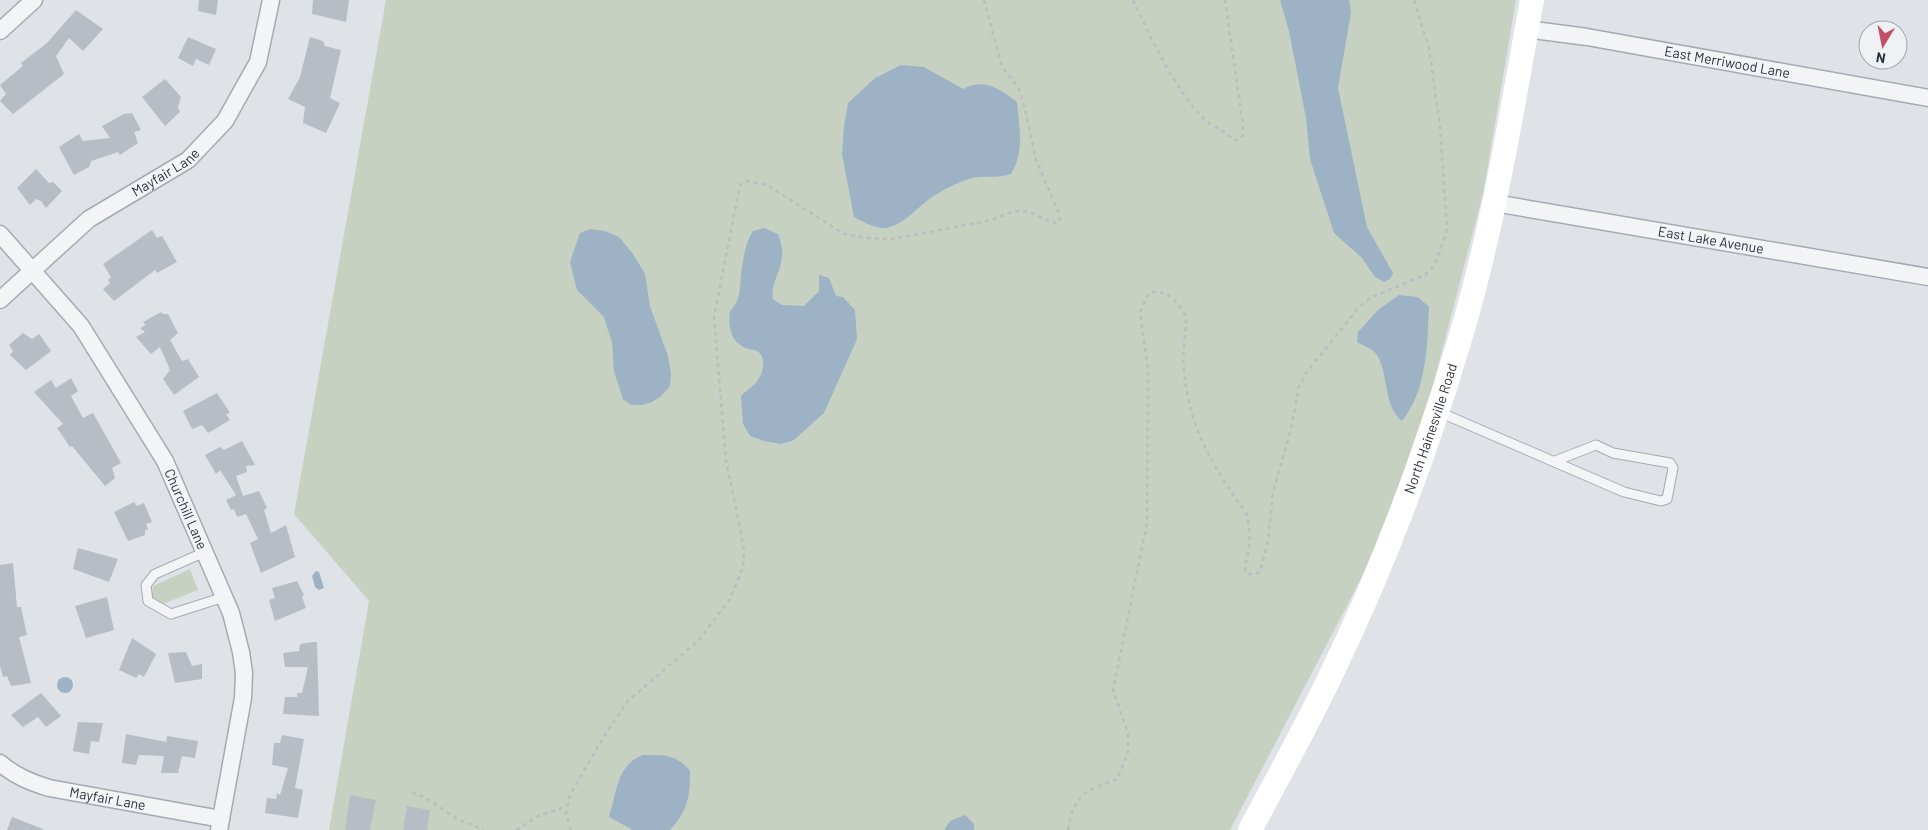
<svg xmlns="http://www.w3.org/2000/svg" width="1928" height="830" viewBox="0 0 1928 830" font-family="Barlow,sans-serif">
<rect width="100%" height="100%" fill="#dfe3e8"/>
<g fill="#c6d1c1">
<path d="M386,0H1516L1483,194L1432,389L1394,501L1363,575L1230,830H329L369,601L294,514Z"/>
<path d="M190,569L198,590L163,604L152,598L153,586Z"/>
</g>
<g fill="#9db3c5">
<path d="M1280,0H1349L1351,12L1338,88L1367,227L1393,273L1390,279L1384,282L1375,277L1362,258L1334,233L1310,159L1306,118L1289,31Z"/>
<path d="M901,65L924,67L963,89C985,78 998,88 1017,102C1019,127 1025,151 1011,174C996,179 985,175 973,178C959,181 940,191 928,200C915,210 903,225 886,228C876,229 863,222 854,217L842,154L844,126L848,103L875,78Z"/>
<path d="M764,228L778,234C791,266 769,278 773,299L782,305L804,306L819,291V275L829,278L836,296L843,297L855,310L857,339L824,413L794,440L781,444L764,441L750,436L743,424L741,396C746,391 755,385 758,380C763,372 767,357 757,351C753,349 749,350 745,348C730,341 728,326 730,311C743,299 739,283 742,267C744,254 746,242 753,231Z"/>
<path d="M591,229L605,231L619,237L633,254L645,274L650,306L668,356L671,373L670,386L661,396L652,402L642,405H631L623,399L614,371L612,342L604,317L577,290L570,262L580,233Z"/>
<path d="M1399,295L1418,297L1429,307C1427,346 1427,390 1402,421C1383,406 1389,375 1377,355C1372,348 1364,346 1357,342L1358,332L1378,310Z"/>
<path d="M316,571L319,572L324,588L319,590L315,587L312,576Z"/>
<circle cx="65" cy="685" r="8"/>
<path d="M643,755C665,755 676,754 690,771C690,796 688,811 670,830H633L609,817C617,793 616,765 643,755Z"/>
<path d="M965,815L974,824V830H944L950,821Z"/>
</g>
<g fill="#b7bdc4">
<path d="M199,0H218L216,15L198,11Z"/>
<path d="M313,0H349L346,22L312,14Z"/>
<path d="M76,10L103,29L83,51L69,38L56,56L64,74L13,114L0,101L6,94L0,85L23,66L21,63L47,43Z"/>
<path d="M188,37L216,49L209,65L196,59L193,66L178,58Z"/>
<path d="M310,37L323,41L325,46L341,50L330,98L340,103L326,133L303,123L305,107L288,99L300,77Z"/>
<path d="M165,79L181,97L178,107L180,112L165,126L142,97Z"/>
<path d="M132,113L141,130L134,132L138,143L120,155L118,152L91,161L89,167L74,175L59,147L79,134L83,141L110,138L102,126L124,114Z"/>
<path d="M36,169L49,183L53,182L62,191L46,208L41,201L36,199L30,205L17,188Z"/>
<path d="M152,230L157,238L162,236L177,262L157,273L155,270L114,301L103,289L110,283L108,280L111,277L103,264Z"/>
<path d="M161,312L163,314H168L178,333L170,340L182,361L188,359L199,377L174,395L163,379L170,370L160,347L151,354L136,337L145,332L140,328L146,325L143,322Z"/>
<path d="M23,333L32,339L39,334L51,351L26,370L10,355L13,351L9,345Z"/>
<path d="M71,378L78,391L71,396L83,418L93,413L121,463L112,468L115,478L105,486L72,446L70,447L57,428L63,424L34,392L51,380L56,388Z"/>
<path d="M217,393L230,413L226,414L230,420L208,433L202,425L192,429L183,411Z"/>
<path d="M242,441L255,465L246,466L247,472L236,476L243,496L259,491L267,508L264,510L271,533L286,525L295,557L261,573L250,543L258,539L246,514L237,517L234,509L231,510L226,500L236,495L220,470L216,474L205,455L220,447L224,450Z"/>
<path d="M134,502L137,506L144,503L152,522L146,524L148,530H145V535L128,541L114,512Z"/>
<path d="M78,548L118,559L109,582L73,569Z"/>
<path d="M13,563L17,607H21L27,635L19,637L31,683L11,686L7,676L3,677L0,666V565Z"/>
<path d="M297,581L304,595L302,597L306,608L275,621L269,600L275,598L272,588Z"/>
<path d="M107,597L114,630L86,638L75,606Z"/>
<path d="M132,638L156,654L144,677L139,674L136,678L119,670Z"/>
<path d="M313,642H317L319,716L283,714L285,697H297V693H302L308,667H285L283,653L299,651L300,644Z"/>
<path d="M186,652L192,666L202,664V679L175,683L168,653Z"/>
<path d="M41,693L61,716L46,727L38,717L23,727L11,715Z"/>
<path d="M78,722L103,723L99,742L91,741L89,754L73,751Z"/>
<path d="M126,734L166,742L167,736L198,741L195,758L182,756L178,773H161L164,756L139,755L136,765L122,763Z"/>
<path d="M282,735L304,739L295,788L303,790L298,818L265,813L267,798L276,799L277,793L280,795L288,768L272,765L274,743H280Z"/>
<path d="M350,795L376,800L370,830H345Z"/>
<path d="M407,806L430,810L427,830H403Z"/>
<path d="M12,817L43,829L42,830H7Z"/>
</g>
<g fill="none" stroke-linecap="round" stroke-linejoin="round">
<g stroke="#a5aab2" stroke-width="11">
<g id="lane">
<path d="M1439,412L1624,492L1661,501L1667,499L1673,468L1670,463L1613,453L1596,445L1555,461"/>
<path d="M205,552L155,574L146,585L148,601L171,614L224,597"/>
</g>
</g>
<g stroke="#a5aab2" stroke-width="19">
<g id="street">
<path id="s1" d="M1526,29L1587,37L1928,98"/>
<path d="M0,31L34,0"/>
<path id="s2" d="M1494,203L1928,277"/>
<path id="s3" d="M0,234L81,326L165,461L231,613L241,652L244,673L243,698L219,830"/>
<path id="s4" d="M0,300L89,219L188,160L225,121L258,62L271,0"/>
<path id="s5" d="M0,763C15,776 30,782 49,788L221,819"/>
</g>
</g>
<g stroke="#babec2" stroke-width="2.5" stroke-dasharray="4 4" stroke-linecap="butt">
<path d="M1133,0C1152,40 1172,84 1202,117C1211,127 1223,129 1233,140H1238L1243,135V125L1225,0"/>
<path d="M412,793L425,797L457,819L484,830"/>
<path d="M516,830L540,815L560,809L566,804"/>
<path d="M571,830L566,814L570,795L606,733L628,701L699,640L730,599L743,567L744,551L741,532L726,461L714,317L740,185L746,181L767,185L844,234L867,238L892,239L991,220L1014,211L1030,212L1052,223L1059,222L1060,216L1036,160L1025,109L1018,87L1002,67L984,0"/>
<path d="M1068,830C1074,794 1085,791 1117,779L1128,752V733L1113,690L1147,523L1148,369L1140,312L1149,293C1167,288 1178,302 1186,316C1186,333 1182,352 1184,370C1189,429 1213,466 1246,513C1250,526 1251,540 1248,553C1247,561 1244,565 1246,573L1253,575L1260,572L1268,541L1273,492L1291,429L1299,386L1306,373L1360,306L1372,297L1425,275L1434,266L1443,242L1447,230L1446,213L1440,126L1429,48L1414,0"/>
</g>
<use href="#lane" stroke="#f2f4f6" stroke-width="9"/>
<use href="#street" stroke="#f2f4f6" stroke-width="16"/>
<path stroke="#fff" stroke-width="24" id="s6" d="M1250,830C1277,779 1305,729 1330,677C1382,570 1425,456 1459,342C1493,231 1511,115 1532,0"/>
</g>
<g text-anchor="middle" stroke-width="5" stroke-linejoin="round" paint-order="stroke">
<g font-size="14" fill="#29323e" stroke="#eff2f5">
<text dy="5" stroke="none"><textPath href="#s1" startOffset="204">East Merriwood Lane</textPath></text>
<text dy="5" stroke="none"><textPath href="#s4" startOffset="210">Mayfair Lane</textPath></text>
<text dy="5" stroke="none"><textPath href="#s2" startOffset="220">East Lake Avenue</textPath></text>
<text dy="5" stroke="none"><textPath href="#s6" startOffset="441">North Hainesville Road</textPath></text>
<text dy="5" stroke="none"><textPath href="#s3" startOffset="334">Churchill Lane</textPath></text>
<text dy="5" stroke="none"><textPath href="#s5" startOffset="115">Mayfair Lane</textPath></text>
</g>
</g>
<g transform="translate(1883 45) rotate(190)"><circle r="24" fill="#eff2f5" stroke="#a0a5ac"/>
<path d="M0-4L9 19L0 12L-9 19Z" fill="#c44d67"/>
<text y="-8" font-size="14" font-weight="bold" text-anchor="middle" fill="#29323e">N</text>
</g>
</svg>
